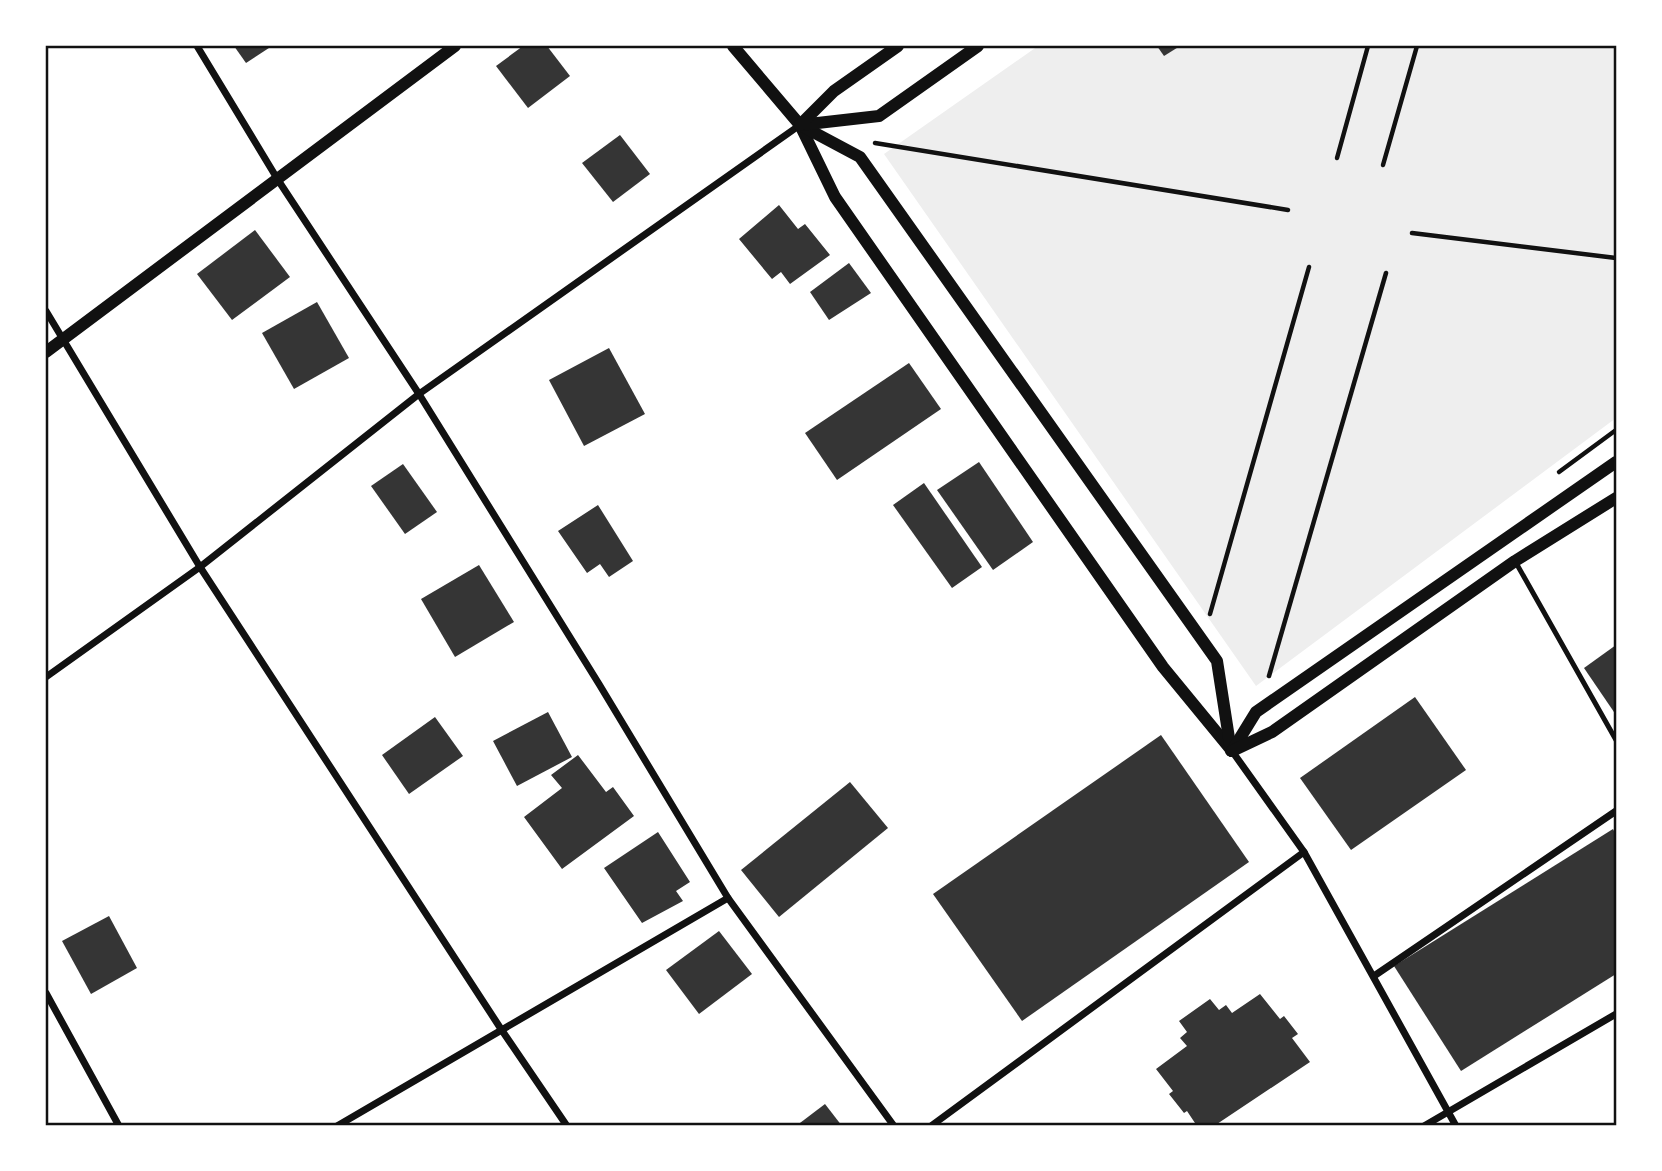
<svg xmlns="http://www.w3.org/2000/svg" width="1662" height="1171" viewBox="0 0 1662 1171" font-family="Signika,sans-serif">
<rect width="100%" height="100%" fill="#fff"/>
<path fill="#eee" d="M1038,46H1616V418L1256,686L884,154Z"/>
<g fill="#353535">
<path d="M234,46H272L246,63Z"/>
<path d="M523,46H547L570,76L528,108L496,66Z"/>
<path d="M1157,46H1180L1164,56Z"/>
<path d="M620,135L650,174L613,202L582,163Z"/>
<path d="M779,205L798,229L805,224L830,255L790,284L781,272L772,279L739,239Z"/>
<path d="M255,230L290,277L232,320L197,274Z"/>
<path d="M849,263L871,293L829,320L810,292Z"/>
<path d="M317,302L349,358L294,389L262,333Z"/>
<path d="M609,348L645,414L584,446L549,380Z"/>
<path d="M909,363L941,409L837,480L805,433Z"/>
<path d="M979,462L1033,542L993,570L937,490Z"/>
<path d="M403,464L437,512L405,534L371,486Z"/>
<path d="M924,483L982,567L952,588L893,505Z"/>
<path d="M598,505L633,561L609,577L600,564L587,573L558,531Z"/>
<path d="M479,565L514,622L455,657L421,599Z"/>
<path d="M1616,645V715L1584,668Z"/>
<path d="M1415,697L1466,770L1351,850L1300,778Z"/>
<path d="M548,712L572,757L517,786L493,741Z"/>
<path d="M435,717L463,756L409,794L382,755Z"/>
<path d="M1161,735L1249,862L1022,1021L933,894Z"/>
<path d="M578,755L606,792L613,787L634,816L562,869L524,817L562,788L551,775Z"/>
<path d="M850,782L888,828L779,917L741,870Z"/>
<path d="M1613,829L1616,835V974L1461,1071L1394,966Z"/>
<path d="M658,832L690,882L676,891L683,901L642,923L604,868Z"/>
<path d="M109,916L137,968L91,994L62,941Z"/>
<path d="M719,931L752,974L699,1014L666,970Z"/>
<path d="M1260,994L1280,1019L1284,1016L1298,1034L1292,1038L1310,1062L1214,1126H1197L1187,1111L1184,1113L1169,1094L1173,1091L1156,1069L1187,1046L1180,1038L1187,1032L1179,1021L1210,999L1219,1010L1226,1005L1232,1013Z"/>
<path d="M825,1104L842,1126H796Z"/>
</g>
<g fill="none" stroke-linecap="round" stroke-linejoin="round">
<g stroke="#111" stroke-width="4.5">
<path d="M875,143L1288,210"/>
<path d="M1337,158L1368,46"/>
<path d="M1383,165L1417,46"/>
<path d="M1412,233L1616,258"/>
<path d="M1559,472L1616,430"/>
<path d="M1210,614L1309,267"/>
<path d="M1269,676L1386,273"/>
</g>
<path stroke="#111" stroke-width="5" d="M1515,561L1616,740"/>
<g stroke="#111" stroke-width="7">
<path d="M197,46L278,180L419,394L599,684L728,898L894,1126"/>
<path d="M46,311L200,567L501,1029L567,1126"/>
<path d="M46,677L200,567L419,394L800,125"/>
<path d="M1232,751L1304,852L1456,1126"/>
<path d="M1374,976L1616,811"/>
<path d="M46,993L119,1126"/>
<path d="M337,1126L728,898"/>
<path d="M931,1126L1304,852"/>
<path d="M1424,1126L1616,1014"/>
</g>
<g stroke="#111" stroke-width="12">
<path d="M733,46L800,125L835,197L1163,667L1232,751"/>
<path d="M800,125L860,157L1217,661L1231,751"/>
<path d="M800,125L879,116L978,46"/>
<path d="M800,125L834,91L898,46"/>
<path d="M46,352L455,46"/>
<path d="M1232,751L1256,712L1616,462"/>
<path d="M1232,751L1272,732L1515,561L1616,498"/>
</g>
</g>
<rect width="1662" height="1171" fill="none" stroke="#ffffff" stroke-width="94"/>
<rect x="47" y="47" width="1568" height="1077" fill="none" stroke="#111" stroke-width="2.5"/>
</svg>
